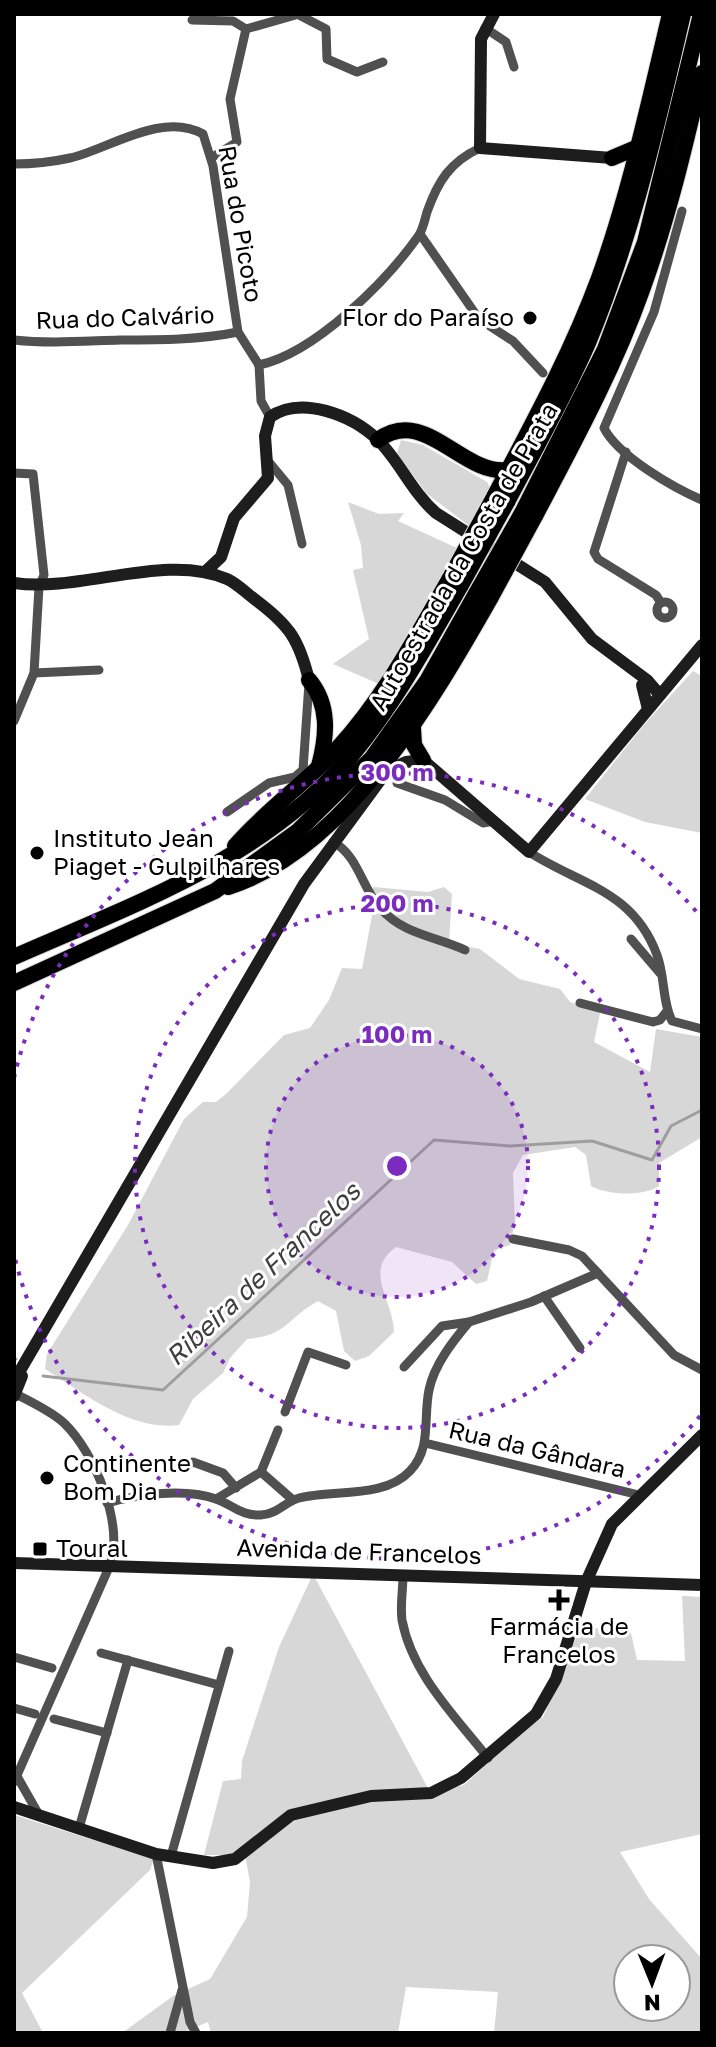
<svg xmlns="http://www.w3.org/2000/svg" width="716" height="2047" viewBox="0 0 716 2047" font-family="'Golos Text',sans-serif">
<rect width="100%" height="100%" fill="#fff"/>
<g fill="#d7d7d7" fill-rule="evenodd">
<path d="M401,440L423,445L487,482L490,488L472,528L426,493L397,453Z"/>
<path d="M348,502L379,514L404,513L398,521L459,549L402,652L379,684L333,664L369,639L353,570L363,568L361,545Z"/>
<path d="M693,671L702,676V833L645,822L585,799L642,727Z"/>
<path d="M374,887L428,892L444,887L452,894L449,943L480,949L519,979L560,989L570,1002L600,1013L594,1042L650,1072L656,1029L702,1037V1137L659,1163V1186C642,1197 608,1195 591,1186L586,1155L575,1147L523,1155L513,1173L515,1223L510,1245L494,1250L487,1281L476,1284L452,1262L396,1247C362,1271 394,1301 394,1332L369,1356L355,1361L344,1351L336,1311L318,1301C286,1319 287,1336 247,1339L230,1358L223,1373L193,1399L179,1425C130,1431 85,1394 45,1369L47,1354L128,1225L184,1119L203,1102H216L226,1094L284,1035L310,1028L329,1000L342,968L362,969L374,905L369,893Z"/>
<path d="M313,1574L430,1792L464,1785L526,1728L543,1717L581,1626L631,1633L637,1660L685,1661L682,1596L702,1597V1834L620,1852L649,1899L702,1959V2033H494L498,1992L406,1987L398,2033H211L208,2022L182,2033H122L173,1996L210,1979L247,1917L250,1882L245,1855H204L223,1781L241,1779L242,1761L279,1647ZM628,1959H676V2007H628Z"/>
<path d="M14,1815L154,1859L150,1870L22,1993L43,2033H14Z"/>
</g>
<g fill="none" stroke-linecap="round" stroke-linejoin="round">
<g stroke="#9e9e9e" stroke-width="3">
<path d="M14,1359H16"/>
<path d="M43,1376L163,1390L434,1140L510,1146L592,1141L652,1160L671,1126L702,1110"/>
</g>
<g stroke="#dbdbdb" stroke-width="18">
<g id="highway">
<path d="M612,158L638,147"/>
<path d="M378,440C425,405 462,476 508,470"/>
<path d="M494,497C532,425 571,354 599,278C630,192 649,102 670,14"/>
<path d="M507,502C535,449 564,398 588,343C632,237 657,125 683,14"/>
<path d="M522,513L605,349L645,242L701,14"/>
<path d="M535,516C574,442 614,369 642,290C668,219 685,146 702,73"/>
<path d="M309,680C330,705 327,736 319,766"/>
<path d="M413,728L414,745L423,760"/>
<path d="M235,846C266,810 306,783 338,748C384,698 416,637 450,578"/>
<path d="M228,887C346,850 433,699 491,597"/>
<path d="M14,957C134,904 264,859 352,755C395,703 427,644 461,585"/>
<path d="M14,983L215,891L298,831L372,758L427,681L477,592"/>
</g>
</g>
<g stroke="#505050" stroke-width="9">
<path d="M299,15L326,29L327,59L357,72L383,62"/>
<path d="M192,20L233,21L246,29"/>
<path d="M485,28L506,42L514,67"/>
<path d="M211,158L237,142L230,99L246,29L299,14"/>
<path d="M14,164C33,164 52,162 70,158C109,149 162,111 203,134L213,166L238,332L259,365"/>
<path d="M682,211L654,312L604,428C618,456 674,488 702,500"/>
<path d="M420,234L479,319L513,341L543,373"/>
<path d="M14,340C49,344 85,341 120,340C160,340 199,340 238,332"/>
<path d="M259,365C315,353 387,281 419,235C423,229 425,219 427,212C438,181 450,162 480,148"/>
<path d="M259,365L261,401L270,417"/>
<path d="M626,452L594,552L598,559L656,595L661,603"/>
<path d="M269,462L288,485L302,544"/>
<path d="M14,473L33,474L44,575L39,587L34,673L14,721"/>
<circle cx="665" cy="610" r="8"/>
<path d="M34,673L99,670"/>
<path d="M397,783L445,800L483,823L494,821"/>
<path d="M227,812L269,783L295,777L303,770L309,683"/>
<path d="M333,842C358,855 362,888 380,908C404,935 435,936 465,950"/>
<path d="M529,852C580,885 633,890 657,955C665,976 662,1001 672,1021L702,1029"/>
<path d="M631,939L660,973"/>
<path d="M580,1003L653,1022L660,1020L667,1011"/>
<path d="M513,1239L569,1250L582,1256L674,1355L702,1370"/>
<path d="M544,1296L580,1348"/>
<path d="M404,1367L442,1326L469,1322L531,1302L598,1273"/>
<path d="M285,1412L308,1352L346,1365"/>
<path d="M425,1443L639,1495"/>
<path d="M175,1469L193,1462L223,1473L236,1488"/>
<path d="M261,1472L278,1430"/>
<path d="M216,1499L261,1472L293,1500"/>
<path d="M107,1503C138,1494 185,1488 216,1499C233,1505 241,1516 261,1515C277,1514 285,1502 299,1498C333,1489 384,1499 410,1471C432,1448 423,1418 429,1390C434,1365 453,1341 469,1322"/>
<path d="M403,1575C403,1590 400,1606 402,1620C412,1674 455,1716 488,1758"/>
<path d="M101,1653L219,1685"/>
<path d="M14,1657L52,1668"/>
<path d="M14,1708L35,1714"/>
<path d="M54,1719L107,1733"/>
<path d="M18,1778L39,1815"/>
<path d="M14,1782L110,1565C124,1524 95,1453 64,1423C51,1411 31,1402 16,1394"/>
<path d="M79,1828L128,1660"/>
<path d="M156,1854L190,2022L196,2033"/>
<path d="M171,1856L229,1651"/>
<path d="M170,2033L182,1990"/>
</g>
<g stroke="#1d1d1d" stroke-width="12">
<path d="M494,14L481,39L480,148L612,158"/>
<path d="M205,572L221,557L234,518L268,478L265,436L270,417C301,395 352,415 378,440C400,462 412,492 436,513L545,582L592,639L647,680L660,695"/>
<path d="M14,583C80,593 166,552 227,579C238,584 247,594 257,601C290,626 299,640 309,680"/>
<path d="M642,685L648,709"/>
<path d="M14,1381L304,884L387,771L406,762L423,760L529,852L702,645"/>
<path d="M14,1396L22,1376"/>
<path d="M14,1563L702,1585"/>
<path d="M14,1807L156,1854L213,1863L235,1859L291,1815L371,1796L431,1793L461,1778L536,1714L556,1679L586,1582L612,1524L702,1435"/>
</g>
<use href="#highway" stroke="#000" stroke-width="16"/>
<g stroke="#dbdbdb" stroke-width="18" stroke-linecap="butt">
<g id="highway-bridge">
<path d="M450,578L494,497"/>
<path d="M461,585L507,502"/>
<path d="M477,592L522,513"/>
<path d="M491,597L535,516"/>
</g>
</g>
<use href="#highway-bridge" stroke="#000" stroke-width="16"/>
</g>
<circle cx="397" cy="1166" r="131" fill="#7b2cbf" fill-opacity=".12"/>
<g fill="none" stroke="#7b2cbf" stroke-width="4" stroke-dasharray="4 8">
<circle cx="397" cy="1166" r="131"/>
<circle cx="397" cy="1166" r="262"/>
<path d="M700 1416A393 393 0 0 1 14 1254M14 1078A393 393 0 0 1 700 916"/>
</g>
<g fill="#000" stroke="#fff" stroke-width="3">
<circle cx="530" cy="318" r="8"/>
<circle cx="37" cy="853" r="8"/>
<circle cx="47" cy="1478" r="8"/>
<rect x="32" y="1541" width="16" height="16" rx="4"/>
<path d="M555 1588h8v8h8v8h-8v8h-8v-8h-8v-8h8z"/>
</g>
<g text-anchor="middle" stroke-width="6" stroke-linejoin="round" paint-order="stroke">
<g font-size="24" fill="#000" stroke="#fff">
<text transform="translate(240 224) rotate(80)" y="8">Rua do Picoto</text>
<text transform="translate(125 318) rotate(-2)" y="8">Rua do Calvário</text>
<text transform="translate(464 557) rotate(-60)" y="8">Autoestrada da Costa de Prata</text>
<text transform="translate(537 1450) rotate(13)" y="8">Rua da Gândara</text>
<text transform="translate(359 1552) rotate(2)" y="8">Avenida de Francelos</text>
</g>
<g font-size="24" fill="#000" stroke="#fff" text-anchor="start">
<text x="514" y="326" text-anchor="end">Flor do Paraíso</text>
<text x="53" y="847">Instituto Jean<tspan x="53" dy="28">Piaget - Gulpilhares</tspan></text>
<text x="63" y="1472">Continente<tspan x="63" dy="28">Bom Dia</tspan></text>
<text x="56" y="1557">Toural</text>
<text x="559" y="1635" text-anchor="middle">Farmácia de<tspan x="559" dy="28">Francelos</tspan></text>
</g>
<g font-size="26" font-style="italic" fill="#3f3f3f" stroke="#fff">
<text transform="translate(263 1274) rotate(-43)" y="9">Ribeira de Francelos</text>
</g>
</g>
<circle cx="397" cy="1166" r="12" fill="#7b2cbf" stroke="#fff" stroke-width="4"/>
<g font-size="24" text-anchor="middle" font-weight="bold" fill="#7b2cbf" stroke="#fff" stroke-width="6" stroke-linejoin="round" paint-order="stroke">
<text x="397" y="781">300 m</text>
<text x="397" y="912">200 m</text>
<text x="397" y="1043">100 m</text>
</g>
<rect width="716" height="2047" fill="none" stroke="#000000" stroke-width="32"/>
<g transform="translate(652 1983) rotate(179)"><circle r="38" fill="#ffffff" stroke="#999999" stroke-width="2"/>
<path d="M0-6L14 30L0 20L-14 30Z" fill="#000000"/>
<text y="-12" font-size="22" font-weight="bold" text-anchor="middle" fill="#000000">N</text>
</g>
</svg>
